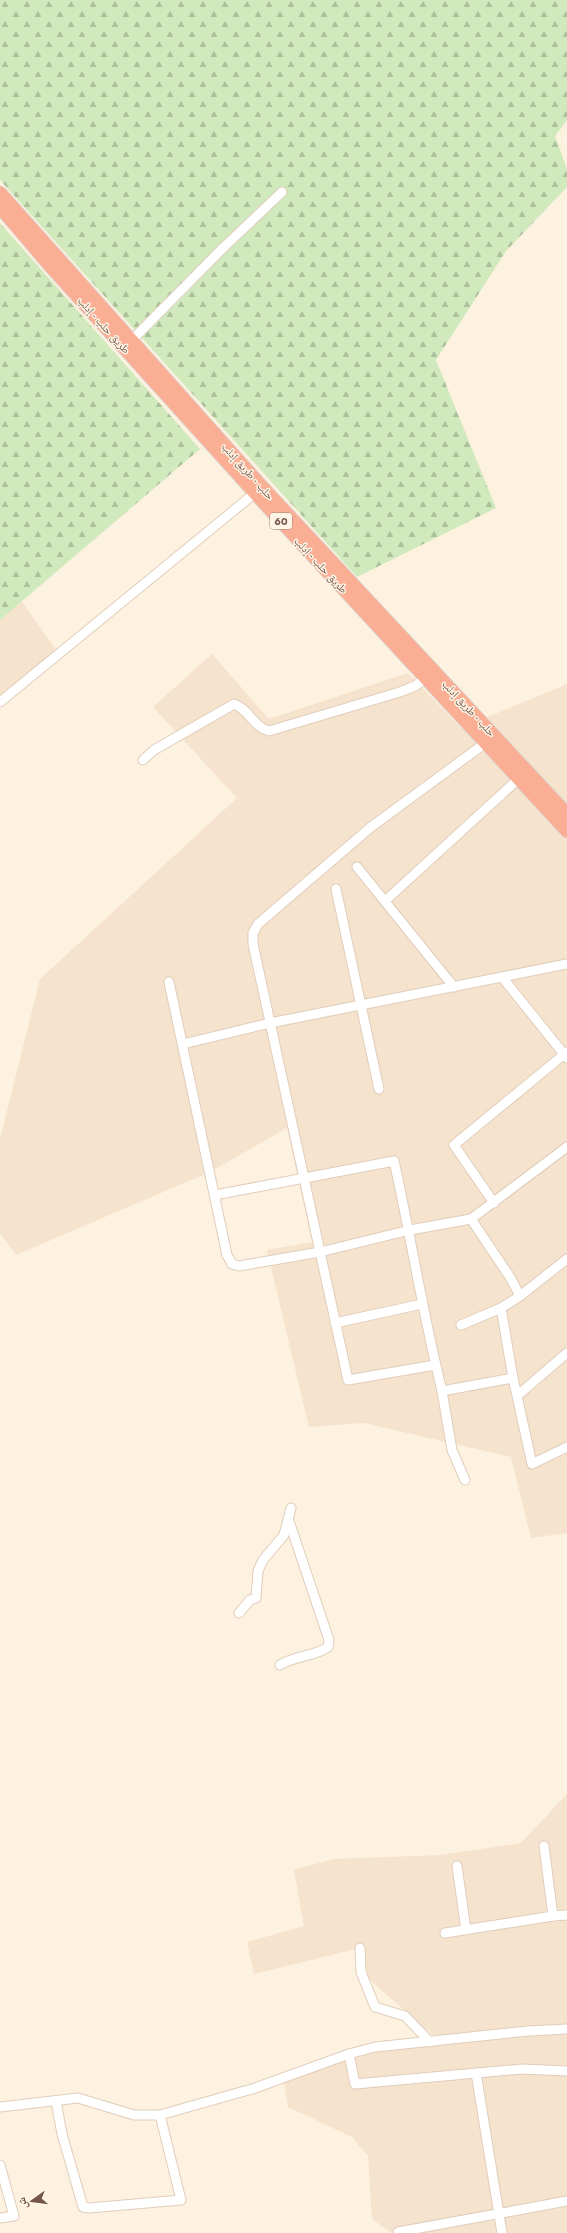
<svg xmlns="http://www.w3.org/2000/svg" width="567" height="2233" viewBox="0 0 567 2233" font-family="Jost,'Noto Naskh Arabic',sans-serif">
<defs>
<pattern id="forest-firs" width="22" height="20" patternUnits="userSpaceOnUse"><rect width="22" height="20" fill="#d0eabe"/><path d="M5 1l3.5 6h-7zM16 11l3.5 6h-7z" fill="#adc09c"/></pattern>
</defs>
<rect width="100%" height="100%" fill="#fdf1df"/>
<g fill="#f5e3cd">
<path d="M22,602L59,654L0,695V618Z"/>
<path d="M212,654L269,719L408,673L461,728L567,684V1533L531,1538L511,1457L364,1423L309,1427L267,1250L312,1242L287,1128L210,1172L16,1255L0,1233V1139L40,979L237,798L153,707Z"/>
<path d="M567,1794V2233H391L372,2219L368,2156L352,2137L288,2107L284,2080L353,2058L351,2048L434,2036L370,1980L360,1948L254,1974L247,1942L304,1926L294,1870L333,1859L440,1855L521,1843Z"/>
</g>
<g fill="url(#forest-firs)">
<path d="M0,0H567V120L555,136L567,169V187L506,251L436,360L496,508L357,577L0,180Z"/>
<path d="M0,223L200,449L0,620Z"/>
</g>
<g fill="none" stroke-linecap="round" stroke-linejoin="round">
<g stroke="#e1cdbb" stroke-width="11">
<g id="minor">
<path d="M131,341L222,249L282,192"/>
<path d="M0,702L255,493"/>
<path d="M143,760L154,750L234,704C249,709 253,727 269,731L400,692L415,686L430,675"/>
<path d="M357,867L454,987"/>
<path d="M336,889L379,1089"/>
<path d="M385,901L514,783"/>
<path d="M502,977L567,1058"/>
<path d="M169,982L227,1255L232,1264L239,1266L320,1252L410,1230L471,1219L567,1147"/>
<path d="M183,1044L270,1023L567,964"/>
<path d="M215,1195L394,1161C411,1237 423,1315 442,1391L513,1378"/>
<path d="M494,1203L454,1145L567,1052"/>
<path d="M471,1219L510,1277L520,1296"/>
<path d="M501,1308L513,1378L532,1464L567,1447"/>
<path d="M335,1323L422,1304"/>
<path d="M461,1325L501,1308L520,1296L567,1259"/>
<path d="M435,1365L348,1380L253,944V933L258,924L371,827L480,747"/>
<path d="M442,1391L452,1450L465,1480"/>
<path d="M518,1395L567,1353"/>
<path d="M239,1613L250,1600L256,1598L258,1571L263,1560L284,1535L291,1508"/>
<path d="M280,1665C295,1655 314,1657 328,1647L329,1640L289,1521"/>
<path d="M544,1846L553,1916L567,1915"/>
<path d="M457,1866L466,1930"/>
<path d="M445,1933L553,1916"/>
<path d="M360,1948L361,1972L375,2007L405,2016L430,2042"/>
<path d="M349,2054L355,2084L522,2069L567,2071"/>
<path d="M476,2073L502,2233"/>
<path d="M56,2101L62,2134L83,2207L89,2208L181,2200L160,2115"/>
<path d="M0,2107L78,2098L134,2115H160L255,2088L349,2054L375,2047L528,2031L567,2029"/>
<path d="M0,2165L14,2216L0,2218"/>
<path d="M398,2232L567,2201"/>
</g>
</g>
<g stroke="#ded6d3" stroke-width="15">
<g id="highway">
<path d="M0,193L263,488L567,814"/>
<path d="M0,207L52,268L255,493L567,831"/>
</g>
</g>
<use href="#minor" stroke="#fff" stroke-width="9"/>
<use href="#highway" stroke="#faae93" stroke-width="13"/>
</g>
<g text-anchor="middle" stroke-width="3" stroke-linejoin="round" paint-order="stroke">
<rect fill="#fff5e6" stroke="#9e8676" stroke-width="1" x="270" y="513" width="22" height="16" rx="3"/>
<g font-size="10" font-weight="bold" fill="#745646">
<text x="281" y="525">60</text>
</g>
<g font-size="11" fill="#745646" stroke="#fff5e6">
<text transform="translate(104 325) rotate(48)" y="4">طريق حلب - إدلب</text>
<text transform="translate(248 471) rotate(48)" y="4">حلب - طريق إدلب</text>
<text transform="translate(321 565) rotate(47)" y="4">طريق حلب - إدلب</text>
<text transform="translate(469 708) rotate(47)" y="4">حلب - طريق إدلب</text>
</g>
</g>
<g transform="translate(32 2201) rotate(256)" stroke="#fff5e6" stroke-width="3" paint-order="stroke">
<path d="M0-3L7 15L0 10L-7 15Z" fill="#745646"/>
<text y="-6" font-size="11" font-weight="bold" text-anchor="middle" fill="#745646">ش</text>
</g>
</svg>
